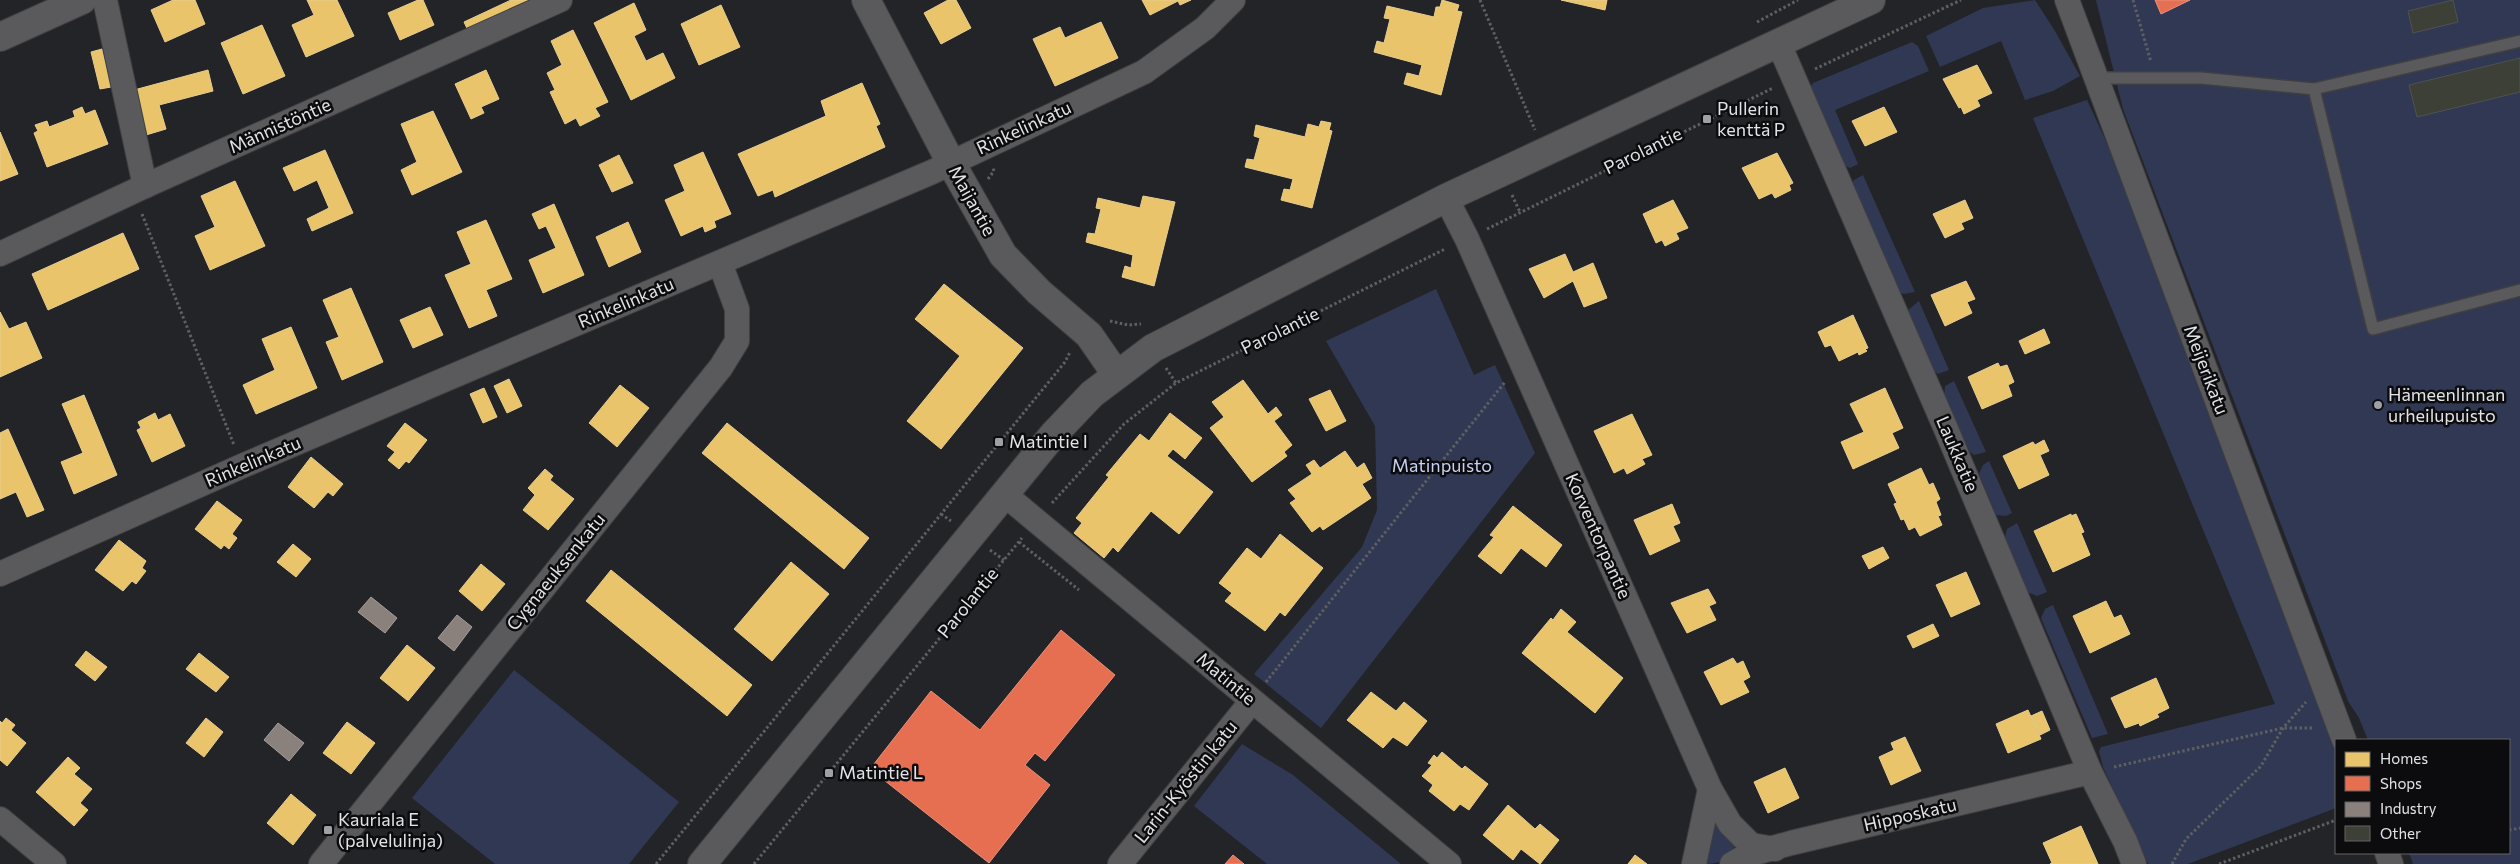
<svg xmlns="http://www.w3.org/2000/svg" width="2520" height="864" viewBox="0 0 2520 864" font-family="Commissioner,sans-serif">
<rect width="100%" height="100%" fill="#232427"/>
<g fill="#313854">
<path d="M2035,0L2055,31L2080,76L2053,91L2025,100L2001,41L1940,67L1926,36L1983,8Z"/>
<path d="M2096,0H2520V864H2413L2409,853H2509V740H2368L2359,718L2348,701L2123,109Z"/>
<path d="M1912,42L1918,46L1929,71L1835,110L1858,164L1850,168L1840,164L1807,93L1813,83Z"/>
<path d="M2087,100L2122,176L2336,751V808L2188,864H2148L2103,767L2099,751L2101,747L2275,704L2033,118Z"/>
<path d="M1863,175L1915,292L1904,294L1896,291L1850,188L1854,180Z"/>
<path d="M1436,289L1474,375L1495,365L1535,453L1321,728L1254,674L1362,547L1377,510L1375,426L1326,341Z"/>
<path d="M1919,301L1949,370L1938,374L1932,370L1907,311Z"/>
<path d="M1954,381L1986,452L1974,455L1970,452L1944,399L1945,386Z"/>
<path d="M1989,461L2012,513L2006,516L1996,515L1979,474L1983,465Z"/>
<path d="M2017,523L2047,592L2037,596L2027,592L2005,537L2007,529Z"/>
<path d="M2053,605L2108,734L2092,738L2041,618L2045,609Z"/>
<path d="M514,670L679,802L629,864H495L412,798Z"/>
<path d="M1242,744L1293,775L1401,864H1267L1194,806Z"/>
<path d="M1714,821L1732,839L1735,851C1727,862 1716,864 1703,864Z"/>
</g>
<g fill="#e9c46a" stroke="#e7cd90">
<path d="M173,0H195L205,24L165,42L151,10Z"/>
<path d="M307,0H337L354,36L306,57L292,25L314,15Z"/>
<path d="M418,0H423L434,25L400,40L388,13Z"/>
<path d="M511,0H538L471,37L464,22Z"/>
<path d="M948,0H956L971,28L941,44L924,13Z"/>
<path d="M1142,0H1191L1180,5L1178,1L1150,15Z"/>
<path d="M1442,0L1459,5L1457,11L1462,12L1441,95L1404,84L1407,73L1419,76L1422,65L1374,52L1377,41L1384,43L1390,19L1384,18L1387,6L1434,17L1436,7H1440Z"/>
<path d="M1561,0H1607L1605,10Z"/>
<path d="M634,3L646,30L634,36L646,61L663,53L675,78L631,100L594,23Z"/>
<path d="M721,5L740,47L699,65L681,24Z"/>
<path d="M1101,22L1118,58L1055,86L1033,39L1060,27L1065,38Z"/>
<path d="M262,25L285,76L243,94L221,43Z"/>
<path d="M573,30L608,102L595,108L600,116L580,126L576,118L565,124L550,92L555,90L547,73L562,65L551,41Z"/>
<path d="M102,49L111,87L100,89L91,52Z"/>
<path d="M1977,65L1992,93L1977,100L1980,106L1964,114L1961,107L1959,108L1943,79Z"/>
<path d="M208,70L213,91L159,105L166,129L146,135L134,90Z"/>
<path d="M486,70L499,99L481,107L484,113L471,119L455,84Z"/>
<path d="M862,83L880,124L876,126L885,147L775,197L773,190L758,196L738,154L826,116L821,101Z"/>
<path d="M82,107L85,114L95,110L108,144L47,167L34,133L38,131L35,125L47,121L49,127L75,117L73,111Z"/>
<path d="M1884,107L1897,132L1865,146L1852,121Z"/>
<path d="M433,111L462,172L412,195L401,170L417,162L401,124Z"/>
<path d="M1321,121L1331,123L1329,130L1332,131L1312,208L1281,200L1284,189L1290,190L1293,179L1245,167L1247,159L1254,160L1260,138L1254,136L1256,125L1305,137L1308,124L1319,127Z"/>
<path d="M0,132L18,174L0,181Z"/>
<path d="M325,150L353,213L312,231L307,219L329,208L317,180L294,191L283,168Z"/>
<path d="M703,152L731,214L714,221L716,227L705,232L703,226L681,236L665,200L685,191L674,165Z"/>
<path d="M1777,153L1793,183L1789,185L1791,190L1775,198L1772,193L1759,199L1742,168Z"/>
<path d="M619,155L633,183L612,192L599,165Z"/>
<path d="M235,181L265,246L210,270L195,236L215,227L201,196Z"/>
<path d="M1143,196L1175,202L1154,286L1122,277L1125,266L1131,268L1133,255L1086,242L1088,233L1095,234L1101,209L1096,208L1098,198L1140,208Z"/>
<path d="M1673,200L1688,228L1676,233L1679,239L1665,246L1662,240L1656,243L1643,214Z"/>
<path d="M1965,200L1973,218L1961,223L1964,229L1945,238L1933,214Z"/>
<path d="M554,204L584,275L543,293L529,260L556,248L546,226L539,229L532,214Z"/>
<path d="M486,220L512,279L486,290L497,316L469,328L445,275L471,264L457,232Z"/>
<path d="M628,222L641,252L609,267L596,237Z"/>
<path d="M123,233L139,269L48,310L32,274Z"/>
<path d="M1565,254L1573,272L1593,263L1607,298L1584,307L1573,281L1544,298L1529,269Z"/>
<path d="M1966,281L1975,299L1967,302L1972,313L1945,326L1931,295Z"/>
<path d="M944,284L1023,348L941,449L907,421L960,356L915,319Z"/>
<path d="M351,288L383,362L342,380L326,342L339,337L323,300Z"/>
<path d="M430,307L443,335L413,348L400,320Z"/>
<path d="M0,312L9,329L26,322L42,358L0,377Z"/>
<path d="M1853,315L1868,348L1865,349L1867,351L1859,355L1858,352L1839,361L1831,345L1825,347L1818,332Z"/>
<path d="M291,327L317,388L256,414L243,385L275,370L262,339Z"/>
<path d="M2044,329L2050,343L2025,354L2019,341Z"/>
<path d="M1998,363L2000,367L2007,365L2014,382L2008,385L2012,396L1982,409L1968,377Z"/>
<path d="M509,379L522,406L507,413L494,386Z"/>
<path d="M1243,380L1268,414L1276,407L1282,415L1274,421L1292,445L1284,452L1287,456L1252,482L1210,428L1224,417L1212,402Z"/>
<path d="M620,385L649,408L617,447L589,423Z"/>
<path d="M484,388L497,417L483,423L470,394Z"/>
<path d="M1885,388L1903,428L1892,433L1899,448L1853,469L1841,442L1864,432L1850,404Z"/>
<path d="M1330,390L1346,421L1326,431L1309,399Z"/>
<path d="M84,395L117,475L74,494L61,462L83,453L62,404Z"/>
<path d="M155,413L158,420L170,414L185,446L152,462L137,430L141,428L138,422Z"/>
<path d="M1170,413L1202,438L1185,459L1173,449L1167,456L1213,492L1179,534L1151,511L1118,552L1113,547L1104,558L1074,533L1082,523L1076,518L1109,477L1106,475L1140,434L1149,441Z"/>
<path d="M1632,414L1652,455L1642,459L1645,464L1627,474L1624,468L1614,473L1594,431Z"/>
<path d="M405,423L427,440L409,463L406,461L399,469L388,460L395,452L387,446Z"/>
<path d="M727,423L869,538L844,569L702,453Z"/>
<path d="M8,429L44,510L27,517L16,492L0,499V433Z"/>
<path d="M2044,440L2049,451L2040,455L2049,475L2019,489L2003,456L2033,442L2035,445Z"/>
<path d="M1345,451L1357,468L1364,463L1372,478L1362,484L1371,498L1323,530L1320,526L1312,532L1290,503L1296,499L1288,490L1312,474L1306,465L1314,460L1320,468Z"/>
<path d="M311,457L343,484L333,496L328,492L314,508L288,487Z"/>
<path d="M1921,468L1929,485L1933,483L1940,499L1936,502L1941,515L1938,516L1942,525L1920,536L1915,527L1909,530L1904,519L1901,520L1894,504L1897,503L1888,484Z"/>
<path d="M545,469L553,476L550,480L574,499L548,530L523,510L535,495L528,488Z"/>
<path d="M217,501L242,520L232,534L237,538L229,549L224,545L221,549L195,529Z"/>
<path d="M1672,504L1680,523L1673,526L1680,541L1650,555L1634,520Z"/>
<path d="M1513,506L1562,545L1546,567L1521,548L1501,574L1478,556L1494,537L1490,535Z"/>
<path d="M2071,514V516L2076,514L2084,532L2081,533L2090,555L2053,572L2034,531Z"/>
<path d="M1280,534L1323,568L1285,616L1280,612L1265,631L1225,601L1232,593L1219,583L1247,548L1261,559Z"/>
<path d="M119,540L146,561L142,568L146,571L136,584L132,581L123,591L95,570Z"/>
<path d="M293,544L311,559L296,577L277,562Z"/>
<path d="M1883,547L1889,558L1869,569L1862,556Z"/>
<path d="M791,562L829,594L772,661L734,629Z"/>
<path d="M481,564L505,584L482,611L459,591Z"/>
<path d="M611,570L752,685L727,716L586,601Z"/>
<path d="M1966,572L1980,604L1951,617L1936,585Z"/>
<path d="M1708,589L1716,603L1709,606L1716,620L1687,633L1671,603Z"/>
<path d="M2106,601L2114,618L2121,615L2130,634L2090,653L2073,616Z"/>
<path d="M1561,609L1576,622L1567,632L1623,678L1595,713L1522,653L1551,618L1553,620Z"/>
<path d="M1933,624L1939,636L1913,648L1907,636Z"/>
<path d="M407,645L435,668L408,701L380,678Z"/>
<path d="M86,651L107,667L95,681L75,665Z"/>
<path d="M199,653L229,677L216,692L186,669Z"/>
<path d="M1733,658L1737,664L1743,661L1750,677L1743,681L1749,692L1721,705L1704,672Z"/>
<path d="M2156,678L2169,708L2157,714L2159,717L2140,726L2139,723L2125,728L2111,698Z"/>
<path d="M1371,692L1396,711L1404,702L1427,721L1407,746L1393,737L1383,748L1347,720Z"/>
<path d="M2028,710L2041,739L2008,753L1996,724Z"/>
<path d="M2042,711L2050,730L2040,735L2031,716Z"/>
<path d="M6,718L15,725L11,730L26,743L7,766L0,760V721L2,723Z"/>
<path d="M206,718L223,732L204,757L186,743Z"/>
<path d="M347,722L375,743L351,774L323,753Z"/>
<path d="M1905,737L1921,771L1891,785L1879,757L1894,750L1891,743Z"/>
<path d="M1442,752L1462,769L1465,766L1488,784L1469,810L1460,804L1454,811L1429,791L1433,785L1422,776L1432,765L1428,763L1434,755L1437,758Z"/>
<path d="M68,757L80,768L74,774L92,789L80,803L88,810L74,826L36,792Z"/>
<path d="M1785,768L1799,798L1768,813L1754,782Z"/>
<path d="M291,794L316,815L293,845L267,823Z"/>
<path d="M1508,805L1535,829L1540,824L1559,840L1540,864L1521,849L1513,860L1483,835Z"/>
<path d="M2081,826L2098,864H2050L2052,863L2043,843Z"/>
<path d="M1635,855L1647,864H1628Z"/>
</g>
<g fill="#e76f51" stroke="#e6927e">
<path d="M2155,0H2190L2161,14Z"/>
<path d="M1061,630L1115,675L1045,761L1035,753L1025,765L1050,785L989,863L870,769L931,691L980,730Z"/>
<path d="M1233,855L1244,864H1225Z"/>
</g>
<g fill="#8a817c" stroke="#a49e9c">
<path d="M371,597L397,618L385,633L358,612Z"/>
<path d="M457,615L472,627L454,651L438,638Z"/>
<path d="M278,723L304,743L289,761L264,740Z"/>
</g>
<g fill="#3d4036" stroke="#505151">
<path d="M2453,0L2458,22L2413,33L2408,11Z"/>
<path d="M2520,58V92L2417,117L2409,85Z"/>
</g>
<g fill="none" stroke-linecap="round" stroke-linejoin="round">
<g stroke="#404043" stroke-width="14">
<g id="lane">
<path d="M2097,78H2201L2314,89L2373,329L2520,290"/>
<path d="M2314,89L2520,41"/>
</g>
</g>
<g stroke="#404043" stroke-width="26">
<g id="street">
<path d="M105,0L145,186"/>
<path d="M2067,0L2344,740"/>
<path d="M1779,44L1946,429L2090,772L2125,841L2134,864"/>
<path d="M1446,198L1467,239L1710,789L1730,824L1751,845L1775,849"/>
<path d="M0,254L145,186L560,0"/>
<path d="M1004,494L1449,864"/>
<path d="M0,574L242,466L932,172L1144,72L1205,28L1233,0"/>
<path d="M0,819L54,864"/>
<path d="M2387,853L2391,864"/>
<path d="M321,864L721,367L737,341V309L720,263"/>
<path d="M1120,864L1252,701"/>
<path d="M1694,864L1710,789"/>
<path d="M1732,864L1748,855L1791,843L2090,772"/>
</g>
</g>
<g stroke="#404043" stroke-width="30">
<g id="secondary">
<path d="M866,0L951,163L1003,255L1039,292L1089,335L1116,374"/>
<path d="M0,37L82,0"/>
<path d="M702,864L1053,435L1092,394L1153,348L1446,198L1871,0"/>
</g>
</g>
<g stroke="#5e5f61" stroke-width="3" stroke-dasharray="2.5 2.5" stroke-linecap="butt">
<path d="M1480,0L1535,130"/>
<path d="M2133,0L2151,62"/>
<path d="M1757,22L1798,0"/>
<path d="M1815,69L1961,0"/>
<path d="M988,179L994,171L993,168"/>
<path d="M1512,195L1520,212"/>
<path d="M142,214L234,445"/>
<path d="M1487,229L1773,88"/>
<path d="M1110,321L1128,325L1141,324"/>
<path d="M1166,368L1176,383"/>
<path d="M1052,503L1124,424L1176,383L1445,249"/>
<path d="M941,514L951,521"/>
<path d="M1019,542L1079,590"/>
<path d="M990,550L1004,560"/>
<path d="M1266,682L1505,382"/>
<path d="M2114,767L2283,728H2314"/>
<path d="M2509,830L2520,828"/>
<path d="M656,864L1065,362L1070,352"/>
<path d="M754,864L1022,538"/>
<path d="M2172,864L2186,839L2261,766L2283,728L2306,702"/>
<path d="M2219,864L2336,820"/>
</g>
<use href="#lane" stroke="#5a5a5d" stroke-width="11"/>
<use href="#street" stroke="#5a5a5d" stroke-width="24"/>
<use href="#secondary" stroke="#5a5a5d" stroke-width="28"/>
</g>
<g fill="#9fa0a4" stroke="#0c0c0f" stroke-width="2">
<rect x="1702" y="114" width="10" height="10" rx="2.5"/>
<circle cx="2378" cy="405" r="5"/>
<rect x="994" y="437" width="10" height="10" rx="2.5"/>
<rect x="824" y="768" width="10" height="10" rx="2.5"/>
<rect x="323" y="825" width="10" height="10" rx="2.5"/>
</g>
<g text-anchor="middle" stroke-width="5" stroke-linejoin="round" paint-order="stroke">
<g font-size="18" fill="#e2e3e7" stroke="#0c0c0f" text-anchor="start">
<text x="1717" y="115">Pullerin<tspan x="1717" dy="21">kenttä P</tspan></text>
<text x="2388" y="401">Hämeenlinnan<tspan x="2388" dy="21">urheilupuisto</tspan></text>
<text x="1009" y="448">Matintie I</text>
<text x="839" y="779">Matintie L</text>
<text x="338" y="826">Kauriala E<tspan x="338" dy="21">(palvelulinja)</tspan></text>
</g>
<g font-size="18" fill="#e2e3e7" stroke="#0c0c0f">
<text transform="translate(280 126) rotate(-24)" y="6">Männistöntie</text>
<text transform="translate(1024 128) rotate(-25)" y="6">Rinkelinkatu</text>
<text transform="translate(1643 151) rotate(-26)" y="6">Parolantie</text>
<text transform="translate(972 201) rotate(61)" y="6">Maijantie</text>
<text transform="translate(626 303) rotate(-23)" y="6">Rinkelinkatu</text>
<text transform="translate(1280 331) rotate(-26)" y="6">Parolantie</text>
<text transform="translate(2206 370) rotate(69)" y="6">Meijerikatu</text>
<text transform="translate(1957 454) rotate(67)" y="6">Laukkatie</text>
<text transform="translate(253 462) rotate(-23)" y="6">Rinkelinkatu</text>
<text transform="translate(1598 536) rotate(66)" y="6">Korventorpantie</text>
<text transform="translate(556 572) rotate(-51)" y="6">Cygnaeuksenkatu</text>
<text transform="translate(968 603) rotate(-51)" y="6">Parolantie</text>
<text transform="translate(1226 679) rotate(40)" y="6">Matintie</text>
<text transform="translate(1186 782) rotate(-51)" y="6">Larin-Kyöstin katu</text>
<text transform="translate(1910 815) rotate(-13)" y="6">Hipposkatu</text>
</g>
<g font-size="18" fill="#c6d0f3" stroke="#0c0c0f">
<text x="1442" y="472">Matinpuisto</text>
</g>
</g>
<rect x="2335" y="739" width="175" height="115" fill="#0c0c0f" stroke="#626265"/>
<rect x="2345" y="752" width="25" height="15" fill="#e9c46a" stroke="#626265"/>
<text x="2380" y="764" font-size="15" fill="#e2e3e7">Homes</text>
<rect x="2345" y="776" width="25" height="15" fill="#e76f51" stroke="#626265"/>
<text x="2380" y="789" font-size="15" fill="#e2e3e7">Shops</text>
<rect x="2345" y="802" width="25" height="15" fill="#8a817c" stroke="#626265"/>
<text x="2380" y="814" font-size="15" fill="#e2e3e7">Industry</text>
<rect x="2345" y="826" width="25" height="15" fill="#3d4036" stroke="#626265"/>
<text x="2380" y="839" font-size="15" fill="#e2e3e7">Other</text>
</svg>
